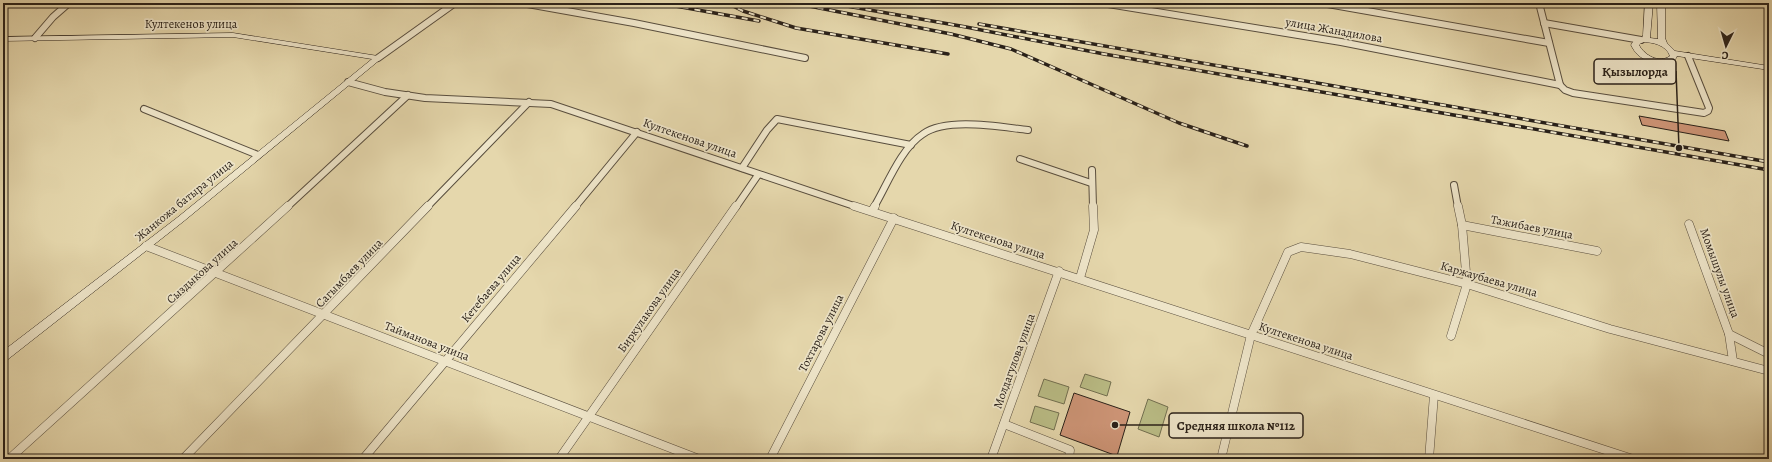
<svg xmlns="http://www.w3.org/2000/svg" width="1772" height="462" viewBox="0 0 1772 462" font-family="Alegreya,serif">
<rect width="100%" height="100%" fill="#e5d7ac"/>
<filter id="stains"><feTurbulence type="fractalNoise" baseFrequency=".005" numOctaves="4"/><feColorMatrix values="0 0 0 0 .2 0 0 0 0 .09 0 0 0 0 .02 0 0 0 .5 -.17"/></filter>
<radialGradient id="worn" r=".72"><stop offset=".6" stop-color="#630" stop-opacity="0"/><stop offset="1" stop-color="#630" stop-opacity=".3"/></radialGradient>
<g fill="#babd86" stroke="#726f50">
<path d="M1085,374L1111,382L1107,396L1080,387Z"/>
<path d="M1044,379L1069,387L1064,404L1038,396Z"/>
<path d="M1148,399L1168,407L1159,437L1138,429Z"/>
<path d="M1035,406L1059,413L1054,430L1030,422Z"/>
</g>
<g fill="#ce9577" stroke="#2a2119">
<path d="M1639,116L1725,131L1729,141L1642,125Z"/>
<path d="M1074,393L1130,412L1117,456L1060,435Z"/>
</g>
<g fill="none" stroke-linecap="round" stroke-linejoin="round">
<g stroke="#594e3e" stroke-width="8">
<g id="street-far1">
<path d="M522,3L634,23L805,58"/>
<path d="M1102,3L1341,42L1560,85"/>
<path d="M1322,3L1549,43"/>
<path d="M1539,3L1560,85L1565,90L1573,93L1704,113L1708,111L1709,108L1688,56"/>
<path d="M1544,23L1641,40"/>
<path d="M35,38L53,17L69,3"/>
<path d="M378,58L455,3"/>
<path d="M348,82L385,92L425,98L551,104L857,207"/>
<path d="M144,109L258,155"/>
<path d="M1020,159L1091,183"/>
<path d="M742,168L767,130L777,119L911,145"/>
<path d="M1092,170L1093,207"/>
<path d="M1454,185L1458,207"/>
<path d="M287,207L408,95"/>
<path d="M427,207L529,102"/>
<path d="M575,207L637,132"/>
<path d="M736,207L758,175"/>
<path d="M874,207C887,185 901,148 923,134C947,117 1000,127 1028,130"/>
</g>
</g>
<g stroke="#594e3e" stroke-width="9">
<g id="street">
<path d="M854,206L1633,459"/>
<path d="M872,211L875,206"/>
<path d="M1689,224L1729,334L1769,354"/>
<path d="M1462,225L1597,251"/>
<path d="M146,246L699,459"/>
<path d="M1080,278L1094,230L1093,206"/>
<path d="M1729,334L1733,361"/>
<path d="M1451,336L1467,284L1462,225L1458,206"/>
<path d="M1004,424L1070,450L1069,459"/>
<path d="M9,459L288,206"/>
<path d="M183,459L428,206"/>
<path d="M363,459L576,206"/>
<path d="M559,459L736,206"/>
<path d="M770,459L894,218"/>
<path d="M991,459L1059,271"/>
<path d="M1221,459L1251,335L1288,252L1301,247L1350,254L1467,284L1610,329L1769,371"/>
<path d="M1429,459L1434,395"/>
</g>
</g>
<g stroke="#2a2119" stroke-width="1">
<g id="secondary">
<path d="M1645,3H1653L1650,38L1658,39L1657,3H1665V38L1667,43L1675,51L1769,66V70L1677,56C1672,70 1647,63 1638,55C1635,52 1633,49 1631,45L1634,40L1642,38L1643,35ZM1642,42C1653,42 1666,45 1670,56C1659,64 1644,55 1639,45Z"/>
<path d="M233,33L378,56L382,58L184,221L7,360L3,361V351L178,217L372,59L233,37L3,41V37Z"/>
</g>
</g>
<use href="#street-far1" stroke="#eee5c9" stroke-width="6"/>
<use href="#street" stroke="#eee5c9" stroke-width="8"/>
<use href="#secondary" fill="#eee5c9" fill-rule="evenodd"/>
<g stroke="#2a2119" stroke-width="3.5">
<g id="rail">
<path d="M659,3L759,21"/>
<path d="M727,3L743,11L796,28L948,54"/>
<path d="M794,3L951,34L1011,49L1179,123L1247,146"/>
<path d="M830,3L966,27L1104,54L1769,170"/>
<path d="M979,24L1769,162"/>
</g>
</g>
<use href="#rail" stroke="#eee5c9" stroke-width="2" stroke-dasharray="6" stroke-linecap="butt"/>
</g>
<g text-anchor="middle" stroke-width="3.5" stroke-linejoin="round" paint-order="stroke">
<g font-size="12" fill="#2a2119" stroke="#eee5c9">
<text x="191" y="28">Култекенов улица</text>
<text transform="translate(1334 30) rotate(10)" y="4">улица Жанадилова</text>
<text transform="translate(690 138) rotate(19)" y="4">Култекенова улица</text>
<text transform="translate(184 200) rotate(-39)" y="4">Жанкожа батыра улица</text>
<text transform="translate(1532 227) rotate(11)" y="4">Тажибаев улица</text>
<text transform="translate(998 240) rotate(18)" y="4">Култекенова улица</text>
<text transform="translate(202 271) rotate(-42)" y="4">Сыздыкова улица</text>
<text transform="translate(349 273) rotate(-46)" y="4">Сагымбаев улица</text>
<text transform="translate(1720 273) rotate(70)" y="4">Момышулы улица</text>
<text transform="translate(1489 279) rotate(16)" y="4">Каржаубаева улица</text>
<text transform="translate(491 288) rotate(-50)" y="4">Кетебаева улица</text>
<text transform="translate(649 310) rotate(-55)" y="4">Биркулакова улица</text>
<text transform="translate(821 333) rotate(-63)" y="4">Тохтарова улица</text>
<text transform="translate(427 341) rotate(21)" y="4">Тайманова улица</text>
<text transform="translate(1306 341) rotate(18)" y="4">Култекенова улица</text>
<text transform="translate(1014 361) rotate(-70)" y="4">Молдагулова улица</text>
</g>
</g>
<path fill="none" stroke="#2a2119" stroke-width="1.5" d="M1679 148L1676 71M1115 425L1169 425"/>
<g fill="#2a2119" stroke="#eee5c9" stroke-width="1.5">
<circle cx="1679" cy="148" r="4"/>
<circle cx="1115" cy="425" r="4"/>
</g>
<g fill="#eee5c9" stroke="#2a2119" stroke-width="1.5">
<rect x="1594" y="59" width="82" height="25" rx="4"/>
<rect x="1169" y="413" width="134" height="25" rx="4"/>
</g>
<g font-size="13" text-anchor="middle" font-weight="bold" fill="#2a2119">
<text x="1635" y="76">Қызылорда</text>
<text x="1236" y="430">Средняя школа №112</text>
</g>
<rect width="1772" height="462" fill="none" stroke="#e5d7ac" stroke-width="16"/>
<rect x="4" y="4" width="1764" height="454" fill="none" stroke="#2a2119" stroke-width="2"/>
<rect x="8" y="8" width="1756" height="446" fill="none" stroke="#2a2119"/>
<g transform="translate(1726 46) rotate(185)" stroke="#eee5c9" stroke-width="3" paint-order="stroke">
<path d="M0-3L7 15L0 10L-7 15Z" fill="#2a2119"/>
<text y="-6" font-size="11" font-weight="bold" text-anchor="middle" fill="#2a2119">С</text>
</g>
<rect width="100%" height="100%" filter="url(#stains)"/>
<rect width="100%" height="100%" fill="url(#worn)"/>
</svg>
